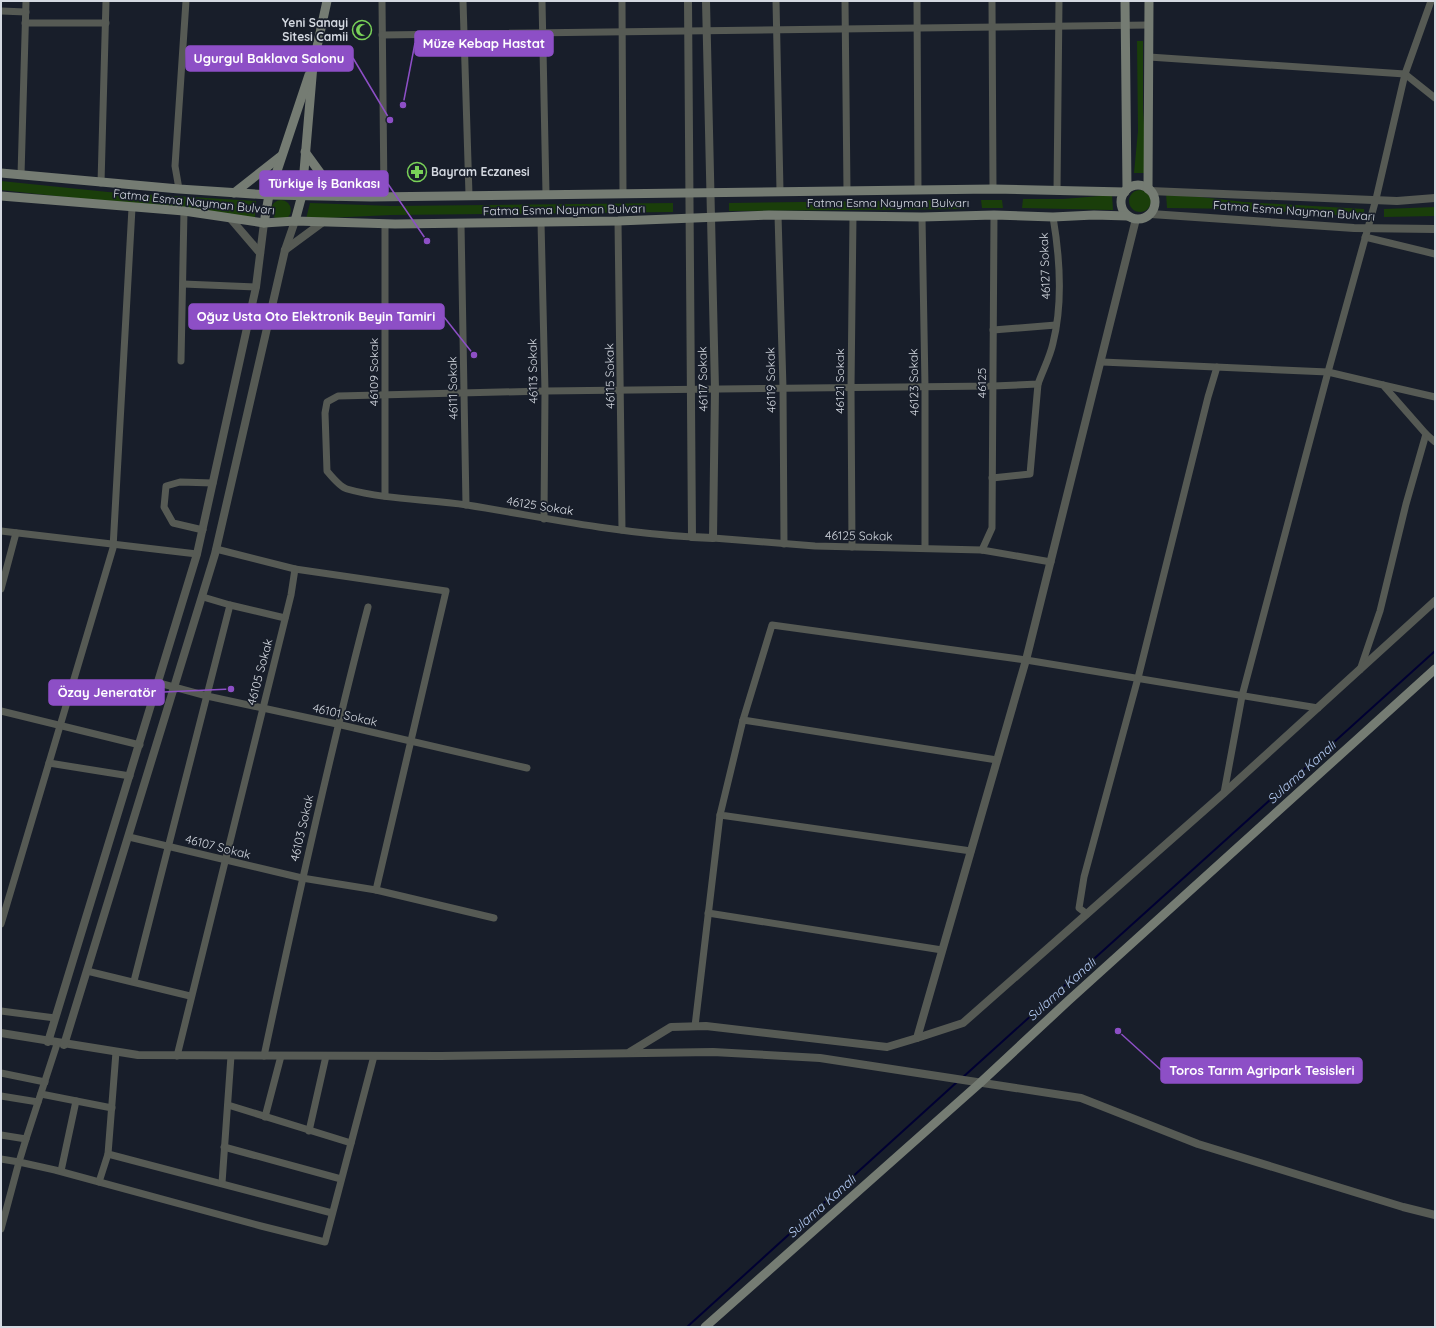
<svg xmlns="http://www.w3.org/2000/svg" width="1436" height="1328" viewBox="0 0 1436 1328" font-family="Quicksand,sans-serif">
<rect width="100%" height="100%" fill="#181e2a"/>
<g fill="#1a3e0a">
<path d="M1137,41H1143V108L1147,173H1134L1138,131Z"/>
<path d="M1,181L108,192L256,201L255,218L1,190Z"/>
<circle cx="1140" cy="201" r="11"/>
<path d="M1166,193L1244,202L1364,209V217L1243,209L1167,208Z"/>
<path d="M1112,195L1113,210L1022,208L1023,199H1063Z"/>
<path d="M965,200V209L729,211V203Z"/>
<path d="M981,200H1002L1003,208H982Z"/>
<circle cx="281" cy="210" r="10"/>
<path d="M310,203L392,206L673,203V212L391,215L306,219Z"/>
<path d="M1435,207V216L1384,217V209Z"/>
</g>
<g fill="none" stroke-linecap="round" stroke-linejoin="round">
<g stroke="#000032" stroke-width="2">
<path d="M962,1078L1435,651"/>
<path d="M687,1327L957,1082"/>
</g>
<g stroke="#565a54" stroke-width="7">
<path d="M382,1L384,196"/>
<path d="M463,1L469,195"/>
<path d="M542,1L546,194"/>
<path d="M622,1L623,194"/>
<path d="M776,1L780,191"/>
<path d="M845,1L847,191"/>
<path d="M917,1L918,190"/>
<path d="M992,1L993,189"/>
<path d="M1,11L26,12"/>
<path d="M25,23H106"/>
<path d="M382,35L1149,25"/>
<path d="M1149,57L1405,74L1435,98"/>
<path d="M21,175L26,1"/>
<path d="M101,183L106,1"/>
<path d="M179,189L175,166L186,1"/>
<path d="M1057,191L1059,1"/>
<path d="M778,215L783,388L784,544"/>
<path d="M922,217L925,386V548"/>
<path d="M618,221L622,530"/>
<path d="M541,222L545,391L544,519"/>
<path d="M385,224V496"/>
<path d="M461,224L466,505"/>
<path d="M1365,237L1435,254"/>
<path d="M183,284L256,287"/>
<path d="M993,330L1056,325"/>
<path d="M181,361L184,211"/>
<path d="M1102,362L1328,372L1383,385L1426,434L1406,504L1380,611L1360,670"/>
<path d="M1383,385L1435,397"/>
<path d="M1426,434L1435,442"/>
<path d="M992,478L1030,474L1038,384"/>
<path d="M203,530L173,523L164,507L166,486L180,482L213,483"/>
<path d="M1,531L197,554"/>
<path d="M692,537C616,533 542,517 467,505C428,499 386,500 347,489C340,487 332,477 327,471L325,413L327,402L338,396L545,391L993,386L1038,384C1043,370 1050,357 1053,343C1063,303 1060,258 1053,217"/>
<path d="M713,538L815,546L982,550L1051,562"/>
<path d="M852,547L851,387L853,216"/>
<path d="M982,550L992,528L994,215"/>
<path d="M295,569L446,591L376,890"/>
<path d="M1,589L16,533"/>
<path d="M230,605L285,618"/>
<path d="M159,683L207,696L337,724L527,768"/>
<path d="M1,711L140,745"/>
<path d="M743,720L772,625L1026,660L1318,708"/>
<path d="M49,763L130,776"/>
<path d="M1224,793L1242,696L1328,372L1376,199L1405,74L1431,1"/>
<path d="M129,837L302,878L376,890L494,918"/>
<path d="M971,851L720,815L743,720L997,760"/>
<path d="M708,913L942,950"/>
<path d="M1087,914L1079,908L1084,877L1138,678L1208,397L1217,367"/>
<path d="M1,924L113,548L132,208"/>
<path d="M87,971L190,996"/>
<path d="M134,981L230,605L203,597"/>
<path d="M1,1011L55,1018"/>
<path d="M695,1026L720,815"/>
<path d="M116,1052L108,1154L332,1213"/>
<path d="M177,1056L291,595L295,569L216,549"/>
<path d="M264,1056C296,906 329,756 368,607"/>
<path d="M1,1073L45,1082"/>
<path d="M41,1094L112,1108"/>
<path d="M1,1096L38,1102"/>
<path d="M228,1105L351,1143"/>
<path d="M265,1117L281,1056"/>
<path d="M309,1131L326,1056"/>
<path d="M1,1135L26,1139L57,1044"/>
<path d="M26,1139L19,1162L55,1170L261,1226L325,1242L374,1056"/>
<path d="M224,1147L341,1179"/>
<path d="M1,1159L19,1162L1,1229"/>
<path d="M61,1171L76,1101"/>
<path d="M99,1182L108,1154"/>
<path d="M222,1183L231,1056"/>
</g>
<g stroke="#565a54" stroke-width="8">
<path d="M688,1L692,537L713,538L715,389L706,1"/>
<path d="M1150,191L1397,201L1435,198"/>
<path d="M1151,214L1354,228L1435,229"/>
<path d="M230,218L260,253"/>
<path d="M285,250L323,222"/>
<path d="M1,1033L138,1055L441,1056L713,1052L820,1058L1081,1098L1198,1144L1403,1207L1435,1215"/>
<path d="M917,1038L963,1023L1224,793L1435,601"/>
<path d="M48,1042L197,554L256,287L264,223"/>
<path d="M64,1045L215,554L285,250L295,221"/>
<path d="M630,1052L671,1027L706,1026L887,1047L917,1038L1026,660L1136,219"/>
</g>
<g stroke="#757c73" stroke-width="9">
<path d="M1125,1L1127,189"/>
<path d="M305,152L337,196"/>
<path d="M1,173L179,189L269,195L371,197L993,189L1125,192"/>
<circle cx="1138" cy="202" r="17"/>
<path d="M1148,189L1149,1"/>
<path d="M234,193L281,156"/>
<path d="M1,196L184,211L264,223L295,221L395,224L618,221L769,215L922,217L994,215L1053,217L1094,215L1128,216"/>
<path d="M295,221L302,195L313,65L327,1"/>
<path d="M264,223L269,195L309,75"/>
<path d="M705,1327L980,1083L1068,1001L1435,669"/>
</g>
</g>
<defs>
<g id="mosque-ring" transform="scale(1)"><circle r="9.5" fill="#181e2a" stroke="#79d158" stroke-width="1.5"/><path d="M3.5-4.9A6 6 0 1 0 3.5 4.9A5 5 0 1 1 3.5-4.9Z" fill="#79d158"/></g>
<g id="pharmacy-ring" transform="scale(1)"><circle r="9.5" fill="#181e2a" stroke="#79d158" stroke-width="1.5"/><path d="M-2-6h4v4h4v4h-4v4h-4v-4h-4v-4h4Z" fill="#79d158"/></g>
</defs>
<g fill-rule="evenodd">
<use href="#mosque-ring" x="362" y="30"/>
<use href="#pharmacy-ring" x="417" y="172"/>
</g>
<g text-anchor="middle" stroke-width="3.5" stroke-linejoin="round" paint-order="stroke">
<g font-size="12" font-weight="bold" fill="#d4d9e1" stroke="#181e2a" text-anchor="end">
<text x="348" y="27">Yeni Sanayi<tspan x="348" dy="14">Sitesi Camii</tspan></text>
<text x="431" y="176" text-anchor="start">Bayram Eczanesi</text>
</g>
<g font-size="12" fill="#d4d9e1" stroke="#181e2a">
<text transform="translate(194 202) rotate(6)" y="4">Fatma Esma Nayman Bulvarı</text>
<text x="888" y="207">Fatma Esma Nayman Bulvarı</text>
<text transform="translate(564 210) rotate(-1)" y="4">Fatma Esma Nayman Bulvarı</text>
<text transform="translate(1294 211) rotate(4)" y="4">Fatma Esma Nayman Bulvarı</text>
<text transform="translate(1045 266) rotate(-92)" y="4">46127 Sokak</text>
<text transform="translate(533 371) rotate(-91)" y="4">46113 Sokak</text>
<text transform="translate(374 372) rotate(-90)" y="4">46109 Sokak</text>
<text transform="translate(610 376) rotate(-91)" y="4">46115 Sokak</text>
<text transform="translate(703 379) rotate(-91)" y="4">46117 Sokak</text>
<text transform="translate(771 380) rotate(-91)" y="4">46119 Sokak</text>
<text transform="translate(840 381) rotate(-90)" y="4">46121 Sokak</text>
<text transform="translate(914 382) rotate(-91)" y="4">46123 Sokak</text>
<text transform="translate(982 383) rotate(-90)" y="4">46125</text>
<text transform="translate(453 388) rotate(-91)" y="4">46111 Sokak</text>
<text transform="translate(540 506) rotate(9)" y="4">46125 Sokak</text>
<text transform="translate(859 536) rotate(1)" y="4">46125 Sokak</text>
<text transform="translate(260 672) rotate(-75)" y="4">46105 Sokak</text>
<text transform="translate(345 715) rotate(13)" y="4">46101 Sokak</text>
<text transform="translate(302 828) rotate(-77)" y="4">46103 Sokak</text>
<text transform="translate(218 847) rotate(14)" y="4">46107 Sokak</text>
</g>
<g font-size="13" font-style="italic" fill="#b5ccf5" stroke="#181e2a">
<text transform="translate(1301 772) rotate(-42)" y="5">Sulama Kanalı</text>
<text transform="translate(1061 989) rotate(-42)" y="5">Sulama Kanalı</text>
<text transform="translate(821 1206) rotate(-42)" y="5">Sulama Kanalı</text>
</g>
</g>
<path fill="none" stroke="#8d4fc6" stroke-width="1.5" d="M403 105L415 43M390 120L353 58M427 241L388 184M474 355L444 317M231 689L164 692M1118 1031L1161 1070"/>
<g fill="#8d4fc6" stroke="#181e2a" stroke-width="1.5">
<circle cx="403" cy="105" r="4"/>
<circle cx="390" cy="120" r="4"/>
<circle cx="427" cy="241" r="4"/>
<circle cx="474" cy="355" r="4"/>
<circle cx="231" cy="689" r="4"/>
<circle cx="1118" cy="1031" r="4"/>
</g>
<g fill="#8d4fc6" stroke="#8d4fc6" stroke-width="1.5">
<rect x="415" y="31" width="138" height="25" rx="4"/>
<rect x="186" y="46" width="167" height="25" rx="4"/>
<rect x="260" y="171" width="128" height="25" rx="4"/>
<rect x="189" y="304" width="255" height="25" rx="4"/>
<rect x="49" y="680" width="115" height="25" rx="4"/>
<rect x="1161" y="1058" width="201" height="25" rx="4"/>
</g>
<g font-size="13" text-anchor="middle" font-weight="bold" fill="#fff">
<text x="484" y="48">Müze Kebap Hastat</text>
<text x="269" y="63">Ugurgul Baklava Salonu</text>
<text x="324" y="188">Türkiye İş Bankası</text>
<text x="316" y="321">Oğuz Usta Oto Elektronik Beyin Tamiri</text>
<text x="107" y="697">Özay Jeneratör</text>
<text x="1262" y="1075">Toros Tarım Agripark Tesisleri</text>
</g>
<rect width="1436" height="1328" fill="none" stroke="#d4d9e1" stroke-width="4"/>
</svg>
